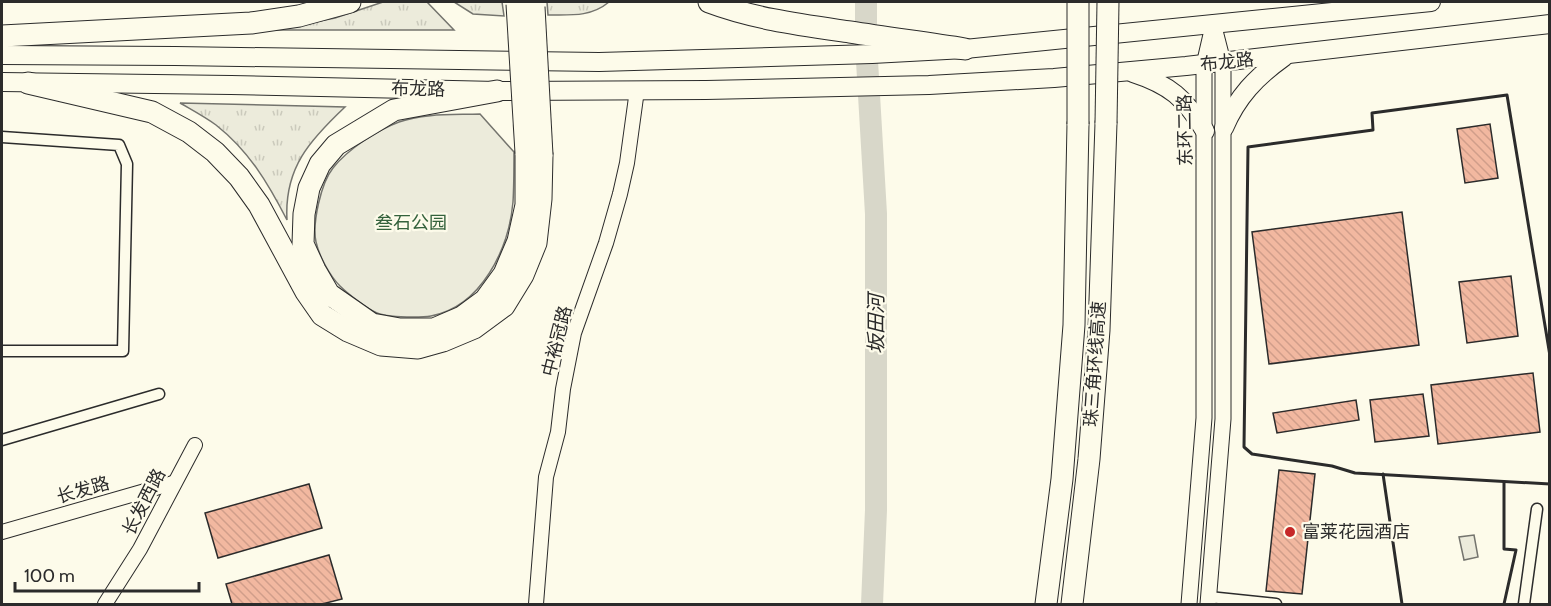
<svg xmlns="http://www.w3.org/2000/svg" width="1551" height="606" viewBox="0 0 1551 606" font-family="Cabin,'Noto Sans SC',sans-serif">
<defs>
<pattern id="grass-tufts" width="24" height="20" patternUnits="userSpaceOnUse" patternTransform="scale(1.5)"><rect width="24" height="20" fill="#ecebdb"/><path d="M3 7l-1-3M5 7V3M7 7l1-3M15 17l-1-3M17 17v-4M19 17l1-3" fill="none" stroke="#cbcabc"/></pattern>
<pattern id="building-back-hatch" width="6" height="6" patternUnits="userSpaceOnUse" patternTransform="scale(1.5)"><rect width="6" height="6" fill="#f2b8a0"/><path d="M-1 5l2 2M0 0l6 6M5-1l2 2" fill="none" stroke="#d09e8a"/></pattern>
</defs>
<rect width="100%" height="100%" fill="#fdfbea"/>
<g fill="url(#grass-tufts)" stroke="#74746e" stroke-width="1.5">
<path d="M383,2H427L454,30H274L335,18Z"/>
<path d="M454,2H502L504,16L473,14Z"/>
<path d="M547,2H609C591,17 571,15 548,15Z"/>
<path d="M180,103L345,107C310,140 284,168 287,220C268,183 249,151 216,125C205,117 192,110 180,103Z"/>
</g>
<g fill="#ecebdb" stroke="#74746e" stroke-width="1.5">
<path d="M480,114L514,152C514,169 514,186 513,202C509,249 481,307 431,316C425,317 418,317 413,317C402,317 387,317 377,313C367,309 347,293 340,286C330,276 319,256 316,242C312,223 321,183 333,168C347,150 377,130 399,122C424,113 454,115 480,114Z"/>
<path d="M1474,535L1478,557L1464,560L1459,537Z"/>
</g>
<g fill="none" stroke-linecap="round" stroke-linejoin="round">
<g stroke="#d8d7c9" stroke-width="22">
<path d="M866,2V28"/>
<path d="M866,44L876,214V510L872,604"/>
</g>
</g>
<g fill="url(#building-back-hatch)" stroke="#2b2b2b" stroke-width="1.5">
<path d="M1490,124L1498,178L1465,183L1457,129Z"/>
<path d="M1402,212L1419,345L1269,364L1252,232Z"/>
<path d="M1511,276L1518,336L1467,343L1459,282Z"/>
<path d="M1533,373L1540,432L1438,444L1431,385Z"/>
<path d="M1423,394L1429,436L1375,442L1370,400Z"/>
<path d="M1356,400L1359,420L1277,433L1273,413Z"/>
<path d="M1279,470L1315,474L1302,594L1266,591Z"/>
<path d="M309,484L322,528L218,558L205,513Z"/>
<path d="M329,555L342,599L322,604H232L226,584Z"/>
</g>
<g fill="none" stroke-linecap="round" stroke-linejoin="round">
<g stroke="#2b2b2b" stroke-width="13">
<g id="minor">
<path d="M2,137L119,145L127,164L123,351H2"/>
<path d="M2,440L159,394"/>
<path d="M1209,597L1276,604"/>
<path d="M1524,604L1537,509"/>
</g>
</g>
<g stroke="#2b2b2b" stroke-width="16">
<g id="tertiary">
<path d="M2,532L173,483"/>
<path d="M105,604L140,549L195,445"/>
<path d="M536,604L546,477L558,432L563,389L574,333L606,243L620,194L627,163L637,90"/>
</g>
</g>
<g stroke="#2b2b2b" stroke-width="17">
<g id="secondary">
<path d="M1189,604L1204,418V65L1213,26"/>
<path d="M1208,604L1223,419V62L1213,23"/>
</g>
</g>
<g stroke="#2b2b2b" stroke-width="20">
<g id="primary">
<path d="M2,55L175,56L599,62L872,54L965,49L1431,2"/>
<path d="M1133,73C1170,85 1185,98 1205,131"/>
<path d="M2,82L231,85L497,91L706,90L929,85L1054,78L1186,66L1550,24"/>
<path d="M1224,128C1237,97 1256,77 1284,57"/>
</g>
</g>
<g stroke="#2b2b2b" stroke-width="23">
<g id="motorway">
<path d="M709,2C754,19 802,25 850,32C888,38 927,43 965,49"/>
<path d="M2,36L251,23L299,16L350,2"/>
<path d="M28,83L152,112L189,132L215,152L239,177L259,205L306,292L322,315L348,331L381,345L418,348L443,341L474,328L504,306L523,275L536,243L541,199L542,155"/>
<path d="M497,91L394,110L336,145L320,164L309,188L304,214L303,244L315,270L329,294L372,324L400,329H434L462,317L485,300L504,274L518,241L526,205V153"/>
<path d="M1046,604L1062,479L1074,325L1078,124"/>
<path d="M1072,604L1089,459L1099,330L1106,123"/>
</g>
</g>
<use href="#minor" stroke="#fdfbea" stroke-width="10"/>
<use href="#tertiary" stroke="#fdfbea" stroke-width="14"/>
<use href="#secondary" stroke="#fdfbea" stroke-width="15"/>
<use href="#primary" stroke="#fdfbea" stroke-width="18"/>
<use href="#motorway" stroke="#fdfbea" stroke-width="21"/>
<g stroke="#2b2b2b" stroke-width="23" stroke-linecap="butt">
<g id="motorway-bridge">
<path d="M1078,2V124"/>
<path d="M517,4L526,153"/>
<path d="M534,7L542,155"/>
<path d="M1106,123L1108,2"/>
</g>
</g>
<use href="#motorway-bridge" stroke="#fdfbea" stroke-width="21"/>
<g stroke="#2b2b2b" stroke-width="3">
<path d="M1550,356L1507,95L1372,113L1373,130L1248,147L1244,447L1252,454L1332,466L1355,473L1550,484"/>
<path d="M1383,474L1402,604"/>
<path d="M1504,604L1516,550L1504,549V482"/>
</g>
</g>
<circle fill="#c62828" stroke="#fdfbea" stroke-width="2" cx="1290" cy="532" r="6"/>
<g text-anchor="middle" stroke-width="4.5" stroke-linejoin="round" paint-order="stroke">
<g font-size="18" fill="#2b2b2b" stroke="#fdfbea">
<text transform="translate(1227 62) rotate(-6)" y="6">布龙路</text>
<text transform="translate(418 89) rotate(1)" y="6">布龙路</text>
<text transform="translate(1185 130) rotate(-91)" y="6">东环二路</text>
<text transform="translate(557 341) rotate(-76)" y="6">中裕冠路</text>
<text transform="translate(1095 364) rotate(-86)" y="6">珠三角环线高速</text>
<text transform="translate(83 490) rotate(-16)" y="6">长发路</text>
<text transform="translate(144 502) rotate(-63)" y="6">长发西路</text>
</g>
<g font-size="18" fill="#34623c" stroke="#fdfbea">
<text x="411" y="229">叁石公园</text>
</g>
<g font-size="18" fill="#2b2b2b" stroke="#fdfbea" text-anchor="start">
<text x="1302" y="538">富莱花园酒店</text>
</g>
<g font-size="20" font-style="italic" fill="#2b2b2b" stroke="#fdfbea">
<text transform="translate(876 324) rotate(-90)" y="7">坂田河</text>
</g>
</g>
<rect width="1551" height="606" fill="none" stroke="#2b2b2b" stroke-width="6"/>
<path d="M15 582v9h184v-9" fill="none" stroke="#2b2b2b" stroke-width="3"/>
<text x="24" y="582" font-size="18" fill="#2b2b2b" stroke="#fdfbea" stroke-width="4.5" paint-order="stroke">100 m</text>
</svg>
